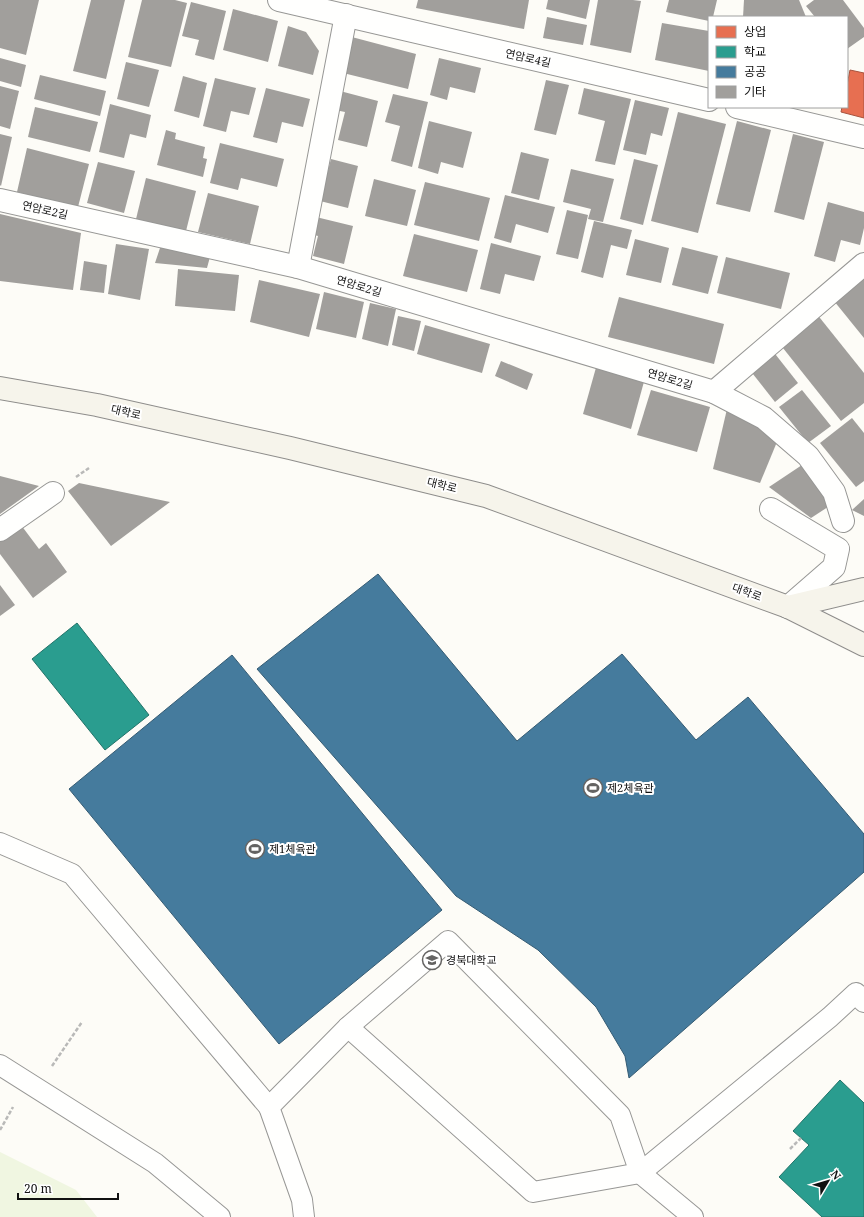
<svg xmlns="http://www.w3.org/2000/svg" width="864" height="1217" viewBox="0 0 864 1217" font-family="'Noto Serif','Noto Sans KR',serif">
<rect width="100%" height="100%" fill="#fdfcf7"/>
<path fill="#f0f6e1" d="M0,1152L76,1190L97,1217H0Z"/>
<path fill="#e76f51" stroke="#a7533e" d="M850,70L864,73V118L841,112L842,107H847V85Z"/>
<g fill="#2a9d8f" stroke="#227369">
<path d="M77,623L149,715L105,750L32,659Z"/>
<path d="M840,1080L864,1103V1217H822L779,1177L809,1145L793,1131Z"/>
</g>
<g fill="#457b9d" stroke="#355b73">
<path d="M378,574L517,741L622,654L696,740L748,697L864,834V872L629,1078L625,1056L596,1007L538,950L456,896L257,669Z"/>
<path d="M232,655L442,910L279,1044L69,789Z"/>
</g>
<g fill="#a19f9c">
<path d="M0,0H39L26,55L0,48Z"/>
<path d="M91,0H125L106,79L73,71Z"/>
<path d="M142,0H175L187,3L171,67L128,57Z"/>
<path d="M418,0H529L524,29L416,8Z"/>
<path d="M548,0H590L586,19L546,9Z"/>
<path d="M598,0H633L641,1L631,53L590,45Z"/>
<path d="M669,0H717L713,17H709V21L666,12Z"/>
<path d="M744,0H799L806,17H743Z"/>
<path d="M814,0H843L864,28V37L847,49V17H815L806,6Z"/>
<path d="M191,2L226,11L214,60L195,55L199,40L182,36Z"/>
<path d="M233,9L278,21L268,62L223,50Z"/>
<path d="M547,17L587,25L583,45L543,38Z"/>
<path d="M662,23L709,31V71L655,60Z"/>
<path d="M288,26L306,32L319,51L313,75L278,66Z"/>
<path d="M348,36L416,54L408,89L339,72Z"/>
<path d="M0,58L26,65L21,87L0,81Z"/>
<path d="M439,58L481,68L475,93L450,87L447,100L430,95Z"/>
<path d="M126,62L159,70L149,107L117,99Z"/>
<path d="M40,75L106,91L100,116L34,99Z"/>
<path d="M183,76L207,83L199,118L174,111Z"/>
<path d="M215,78L256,88L249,115L231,111L226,132L203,126Z"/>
<path d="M546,80L569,85L556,135L534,130Z"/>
<path d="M0,86L19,91L10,129L0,126Z"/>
<path d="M266,88L310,99L303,127L282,122L277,143L253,137Z"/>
<path d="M584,88L631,99L615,165L595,161L605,121L578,114Z"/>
<path d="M340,91L378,101L367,147L338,140L345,112L335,110Z"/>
<path d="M393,94L428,102L412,167L391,161L400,126L385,122Z"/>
<path d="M635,100L669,108L662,136L651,133L646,155L623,150Z"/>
<path d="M110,104L151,115L146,138L130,134L124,158L99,152Z"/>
<path d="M35,107L98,122L90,152L28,137Z"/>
<path d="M678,112L726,124L698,233L651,221Z"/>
<path d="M429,121L472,132L463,168L441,162L438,174L418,168Z"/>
<path d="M737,121L771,130L750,212L716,204Z"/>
<path d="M166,130L176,133L175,139L205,147L203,158L207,159L203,177L157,165Z"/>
<path d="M0,134L12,137L1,186L0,185Z"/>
<path d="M793,134L824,142L804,220L774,212Z"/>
<path d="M220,143L284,159L277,187L241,178L238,190L210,183Z"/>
<path d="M27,148L89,164L78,207L17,192Z"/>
<path d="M521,152L549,159L539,200L511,193Z"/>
<path d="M331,159L358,166L348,208L320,201Z"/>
<path d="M634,159L658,165L643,225L620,219Z"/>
<path d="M98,162L135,171L124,213L87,203Z"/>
<path d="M571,169L614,179L603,222L588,219L591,209L563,202Z"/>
<path d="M146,178L196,191L186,231L136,219Z"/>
<path d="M374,179L416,190L407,226L365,216Z"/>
<path d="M425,182L490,198L479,241L414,225Z"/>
<path d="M208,193L259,206L250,244L198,232Z"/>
<path d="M505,195L555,207L548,233L516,224L511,243L494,238Z"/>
<path d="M828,202L864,212V228L860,245L841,240L835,262L814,256Z"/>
<path d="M567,210L588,215L578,259L556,254Z"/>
<path d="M0,214L81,233L73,290L0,281Z"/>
<path d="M316,217L353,226L344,264L313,256L318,236L311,234Z"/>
<path d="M594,221L632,230L627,249L611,245L603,278L581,272Z"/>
<path d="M414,234L478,250L467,292L403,276Z"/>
<path d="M635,239L669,248L661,283L626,275Z"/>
<path d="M491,243L541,256L534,281L505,274L500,294L480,289Z"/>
<path d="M116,244L149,249L140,300L108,294Z"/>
<path d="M161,245L211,253L207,268L155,263Z"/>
<path d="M682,247L718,256L708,294L672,285Z"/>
<path d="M726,257L790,273L781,309L717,293Z"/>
<path d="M84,261L107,265L104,293L80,290Z"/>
<path d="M178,269L239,275L235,311L175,306Z"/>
<path d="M864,276V338L834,301Z"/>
<path d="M259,280L320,294L309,337L250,322Z"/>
<path d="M324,292L364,302L356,338L316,329Z"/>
<path d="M619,297L724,324L714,364L608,337Z"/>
<path d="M370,303L396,309L388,346L362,339Z"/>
<path d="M816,313L864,373V403L841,421L779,343Z"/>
<path d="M398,316L421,321L414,351L392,345Z"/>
<path d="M425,325L490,344L482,373L417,354Z"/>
<path d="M772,350L798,383L775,402L749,369Z"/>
<path d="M501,361L533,374L527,390L495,376Z"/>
<path d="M597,364L645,378L631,429L583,414Z"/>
<path d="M651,390L710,407L697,452L637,435Z"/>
<path d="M802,390L831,426L808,443L779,407Z"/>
<path d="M727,409L779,437L760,483L713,469Z"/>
<path d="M852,418L864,433V481L856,487L820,443Z"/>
<path d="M805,463L831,505L811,518L769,487Z"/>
<path d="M0,476L39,486L0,514Z"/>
<path d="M79,483L170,502L111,546L68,491Z"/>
<path d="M864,499V516L852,510Z"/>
<path d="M21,525L39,549L46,543L67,572L33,598L0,554V541Z"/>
<path d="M0,585L15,605L0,616Z"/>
</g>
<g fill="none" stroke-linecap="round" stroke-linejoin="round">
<g stroke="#979795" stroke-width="22">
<g id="lane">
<path d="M0,843L72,874L269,1107"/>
<path d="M348,1027L533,1192L640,1173L830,1017L856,993L864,1002"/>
<path d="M0,1065L155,1163L220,1217"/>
<path d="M304,1217L302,1200L269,1107L348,1027L448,941L620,1115L640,1173L693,1217"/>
</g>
</g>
<g stroke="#979795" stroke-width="24">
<g id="street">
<path d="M279,0L709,100"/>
<path d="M737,107L864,137"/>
<path d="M0,200L298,267L714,392L864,264"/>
<path d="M298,267L346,15"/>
<path d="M714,392L764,418L808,456L834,492L843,521"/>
<path d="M771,509L838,549L834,567L788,607"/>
<path d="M0,530L53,493"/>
</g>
</g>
<g stroke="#8e8d8b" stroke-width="24">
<g id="secondary">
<path d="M0,388L97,405L290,448L486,496L788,607L864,645"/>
<path d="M788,607L864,589"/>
</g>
</g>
<g stroke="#b9b9b8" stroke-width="2.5" stroke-dasharray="4 2" stroke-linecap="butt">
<path d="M76,477L89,468"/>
<path d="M52,1066L82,1022"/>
<path d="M0,1130L13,1107"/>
<path d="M790,1149L801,1138"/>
</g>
<use href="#lane" stroke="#fffffe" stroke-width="20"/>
<use href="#street" stroke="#fffffe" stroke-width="22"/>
<use href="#secondary" stroke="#f6f4eb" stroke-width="22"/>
</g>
<defs>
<g id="stadium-ring" transform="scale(1)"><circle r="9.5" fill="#fff" stroke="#646362" stroke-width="1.5"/><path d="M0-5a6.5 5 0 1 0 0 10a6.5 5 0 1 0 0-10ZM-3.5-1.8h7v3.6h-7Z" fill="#646362"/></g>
<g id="university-ring" transform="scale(1)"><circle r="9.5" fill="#fff" stroke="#646362" stroke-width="1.5"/><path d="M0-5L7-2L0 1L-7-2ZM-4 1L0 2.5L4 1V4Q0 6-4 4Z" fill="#646362"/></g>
</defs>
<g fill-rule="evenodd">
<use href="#stadium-ring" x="593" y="788"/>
<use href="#stadium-ring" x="255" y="849"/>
<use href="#university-ring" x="432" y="960"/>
</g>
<g text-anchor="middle" stroke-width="4" stroke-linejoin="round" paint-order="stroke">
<g font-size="11" fill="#111" stroke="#fff">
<text transform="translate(528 58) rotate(13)" y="4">연암로4길</text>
<text transform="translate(45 210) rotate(13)" y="4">연암로2길</text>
<text transform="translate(359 286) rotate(17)" y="4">연암로2길</text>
<text transform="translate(670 379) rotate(17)" y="4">연암로2길</text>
<text transform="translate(126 412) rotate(13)" y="4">대학로</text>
<text transform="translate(442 485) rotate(14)" y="4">대학로</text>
<text transform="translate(747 592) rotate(20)" y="4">대학로</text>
</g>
<g font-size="11" fill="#111" stroke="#fff" text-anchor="start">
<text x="607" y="792">제2체육관</text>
<text x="269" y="853">제1체육관</text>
<text x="446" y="964">경북대학교</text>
</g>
</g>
<rect x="708" y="16" width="140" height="92" fill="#ffffff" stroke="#a0a0a0"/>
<rect x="716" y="26" width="20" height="12" fill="#e76f51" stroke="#a0a0a0"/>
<text x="744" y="36" font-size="12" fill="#111111">상업</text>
<rect x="716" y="46" width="20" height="12" fill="#2a9d8f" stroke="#a0a0a0"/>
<text x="744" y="56" font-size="12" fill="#111111">학교</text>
<rect x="716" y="66" width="20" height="12" fill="#457b9d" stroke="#a0a0a0"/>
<text x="744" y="76" font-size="12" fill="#111111">공공</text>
<rect x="716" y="86" width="20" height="12" fill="#a19f9c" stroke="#a0a0a0"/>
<text x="744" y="96" font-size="12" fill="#111111">기타</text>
<g transform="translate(828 1181) rotate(52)" stroke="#ffffff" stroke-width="3" paint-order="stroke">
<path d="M0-3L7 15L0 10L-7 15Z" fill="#111111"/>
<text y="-6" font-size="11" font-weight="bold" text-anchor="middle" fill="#111111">N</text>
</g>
<path d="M18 1193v6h100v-6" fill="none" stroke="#111111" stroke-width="2"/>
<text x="24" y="1193" font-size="12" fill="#111111" stroke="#ffffff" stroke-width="3" paint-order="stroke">20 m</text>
</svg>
